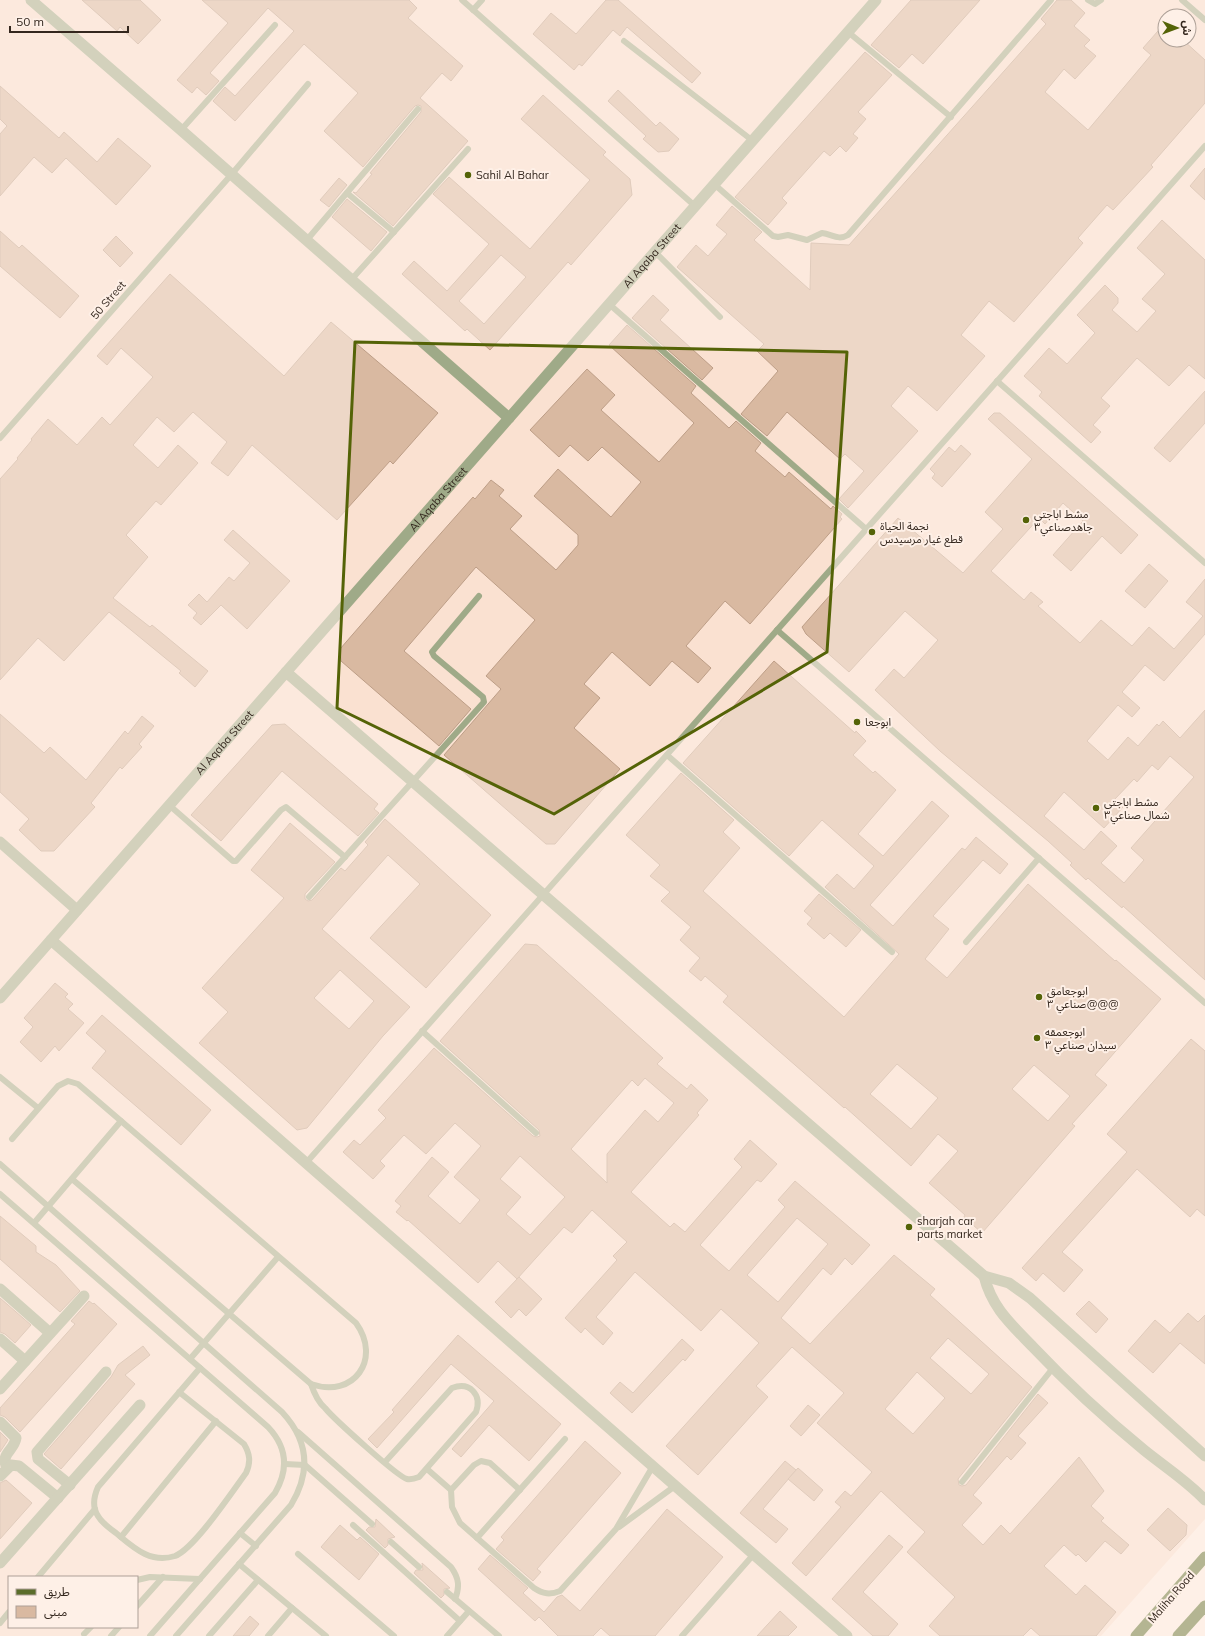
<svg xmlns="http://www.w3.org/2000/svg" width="1205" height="1636" viewBox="0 0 1205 1636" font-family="Mulish,'Noto Sans Arabic',sans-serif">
<rect width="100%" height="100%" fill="#fef0e7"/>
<path fill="#fae1d1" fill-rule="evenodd" d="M0,0H1205V1519L1101,1636H0ZM1165,16H1189V40H1165ZM9,1577H137V1627H9Z"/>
<g fill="#d9b9a1" stroke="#bd9e87" fill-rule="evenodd">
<path d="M82,0H140L161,20L138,44L120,27L117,31Z"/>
<path d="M202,0H409L417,8L408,18L463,66L451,81L442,73L420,98L468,141L393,226L353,192L356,193L372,174L370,173L421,112V106L418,105L415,106L363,167L324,131L358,93L304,44L235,121L213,101L225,87L235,96L294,31L268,8L210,73L219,81L206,95L197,87L192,93L177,80L228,23Z"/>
<path d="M606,0H618L701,73L692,83L627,27L620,36L613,30L582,66L579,64L574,70L533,34L551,13L576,34Z"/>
<path d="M911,0H980L923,64L912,54L899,68L871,45Z"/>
<path d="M1057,0H1071L1085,13L1074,26L1090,40L1084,46L1096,56L1075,79L1064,69L1045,92L1088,130L1151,55L1143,48L1165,23V40H1183L1205,60V103L1151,165L1153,167L1113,210L1107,205L1078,238L1083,243L1014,322L989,301L961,335L985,356L937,411L908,386L891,406L918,431L848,508L839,499L864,471L845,454L840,459L787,412L767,436L741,414L778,371L757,351L764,344L677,267L696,245L708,256L727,234L716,225L732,206L762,232L754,240L810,290L811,243L849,245L1046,24L1041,19Z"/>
<path d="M865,52L892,75L858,112L866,119L853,134L858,138L846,152L840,146L830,156L824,151L782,198L787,203L768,225L735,197Z"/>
<path d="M0,86L59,138L64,132L97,162L118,138L151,166L116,205L66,158L52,173L34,157L0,196V134L7,126L0,119Z"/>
<path d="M618,90L656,126L660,122L679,139L669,151L658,152L643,139L646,136L608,101Z"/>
<path d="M543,95L606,152L603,155L630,179L632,195L571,265L568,262L490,350L467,329L465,331L402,274L414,261L447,291L489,244L433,194L449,177L530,249L590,180L521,119ZM501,255L526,277L484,324L459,301Z"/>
<path d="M1205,168V200L1190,186Z"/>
<path d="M339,178L347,185L329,207L320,200Z"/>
<path d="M347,199L387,232L371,251L332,217Z"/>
<path d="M1162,220L1205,260V379L1189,365L1169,386L1137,358L1101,398L1110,406L1093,425L1101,432L1091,443L1039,396L1042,392L1024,376L1049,348L1067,364L1095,333L1077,315L1105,285L1118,298V303L1112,310L1137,332L1156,311L1142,299L1165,274L1137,248Z"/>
<path d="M0,231L19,248L22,245L79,296L60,318L0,266Z"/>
<path d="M116,236L133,253L120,267L103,250Z"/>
<path d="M170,274L284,376L331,322L438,413L393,464L390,461L337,520L252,445L228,476L211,463L227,442L193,412L174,432L157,417L133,445L158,468L178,445L198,463L161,505L156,501L126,535L148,557L113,598L150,627L152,625L208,671L195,687L179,673L181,671L109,612L64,661L38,638L0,680V479L18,459L17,458L32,440L31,439L48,419L77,445L102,417L110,425L153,377L121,348L107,365L97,356Z"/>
<path d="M653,295L669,310L660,320L713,368L702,380L632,318Z"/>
<path d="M627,325L696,386L691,393L729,428L736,421L761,443L755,451L785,477L789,472L831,509L833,506L842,514L840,517L842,519L750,624L725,601L686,646L711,668L698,683L672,661L650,686L612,652L584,684L600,698L574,728L620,769L555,844H546L444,755L501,689L486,676L535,620L476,567L404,651L471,709L439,746L341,661L340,649L426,550L473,497L475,499L491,480L504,490L499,496L522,516L510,529L556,570L578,545V535L534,496L558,469L611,517L641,482L602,447L588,461L570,445L559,457L530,430L587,369L615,395L601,410L659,462L694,423L609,345Z"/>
<path d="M1205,391V423L1170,462L1154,448Z"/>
<path d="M994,413H1000L1138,535L1121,554L1102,536L1071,571L1053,555L1083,521L1063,503L1045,524L1039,518L991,571L1024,600L1031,592L1043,602L1038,606L1080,643L1101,620L1132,646L1149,627L1174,649L1203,616L1186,602L1205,579V634L1164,681L1145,665L1122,692L1140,708L1132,717L1118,705L1087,741L1108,760L1128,737L1138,746L1157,724L1159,726L1163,721L1180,738L1205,710V980L1123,906L1122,908L1088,878L1086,880L1070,865L1072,863L1048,841L940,751L875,690L894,669L904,678L938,640L905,611L849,672L806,634L802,627L898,518L963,573L1003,529L985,512L1032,459L988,419ZM1170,756L1194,777L1131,848L1144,860L1124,883L1101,863L1117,846L1101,831L1084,850L1044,816L1064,792L1104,828L1123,807L1115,799L1134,779L1137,782L1152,765L1158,770Z"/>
<path d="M961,445L971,454L942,487L932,478L935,474L930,469L949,447L955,452Z"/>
<path d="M233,530L290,581L247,629L221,605L201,625L193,618L197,613L188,605L199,594L207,602L229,577L234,581L250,563L224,540Z"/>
<path d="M1149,564L1168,581L1145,608L1125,591Z"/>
<path d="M774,661L855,733L856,731L866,741L853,755L873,773L875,771L896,790L858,834L883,856L932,801L949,816L870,905L893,926L962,848L965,850L976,837L1008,864L1000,874L983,860L933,916L949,929L925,959L947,978L1028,884L1115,961L1116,960L1161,999L1095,1075L1107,1085L1072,1124L1075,1126L982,1233L964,1217L965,1215L929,1183L958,1151L938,1134L911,1166L845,1107L844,1108L819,1086L723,1002L728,996L705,976L701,981L689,971L700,958L680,940L691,927L661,901L670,892L650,876L660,865L626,835L681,773L734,820L723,832L740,848L703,891L844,1017L899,954L825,887L837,874L854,889L874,866L822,820L789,856L683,763ZM897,1064L938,1098L911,1129L870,1094ZM1034,1065L1070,1096L1048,1121L1012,1089Z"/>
<path d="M0,714L44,753L50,747L86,780L125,731L128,734L142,716L154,726L139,744L142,747L122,769L120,767L91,803L95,807L54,851H41L19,830L29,819L0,792Z"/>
<path d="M285,724L378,804L374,809L379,813L358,836L282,771L221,841L191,815L272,725Z"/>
<path d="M385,819L491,915L426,988L370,938L420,884L388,855L322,929L410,1007L383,1036L307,1128L297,1130L199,1043L228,1012L202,988L284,898L251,870L290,823L335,862L305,894V899L308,901L312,900L341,868L345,871L368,845L365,842ZM340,970L374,1001L349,1029L314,998Z"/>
<path d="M819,894L861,930L846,947L830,933L824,939L807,924L812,918L804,911Z"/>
<path d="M525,944L537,945L663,1058L657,1064L687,1089L691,1084L708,1100L697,1113L699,1115L631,1192L670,1227L674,1223L685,1232L742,1167L734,1159L750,1140L777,1164L761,1182L757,1180L700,1245L713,1257L729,1271L785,1207L778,1200L795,1181L870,1245L852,1265L845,1258L831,1275L823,1268L781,1318L810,1344L894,1255L935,1289L930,1295L1032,1387L958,1479L959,1485L962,1486L966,1485L1038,1394L1048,1403L1018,1436L1026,1443L1011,1460L1007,1456L973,1495L982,1503L962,1525L983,1545L1001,1525L1010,1534L1079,1457L1104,1491L1091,1506L1104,1518L1101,1521L1129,1545L1121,1554L1105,1541L1086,1562L1078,1554L1076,1556L1064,1545L1044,1566L1076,1595L1085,1585L1116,1612L1096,1636H1040L1031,1628L1023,1636H940L929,1626L955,1597L907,1552L925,1532L881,1491L806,1576L792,1563L841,1507L835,1502L845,1491L851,1496L872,1472L817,1423L844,1393L792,1347L756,1386L768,1397L698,1475L666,1446L759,1343L721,1309L701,1331L635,1272L596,1317L613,1333L603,1345L585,1328L581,1333L565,1318L617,1260L613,1256L627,1242L592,1210L572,1233L564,1227L517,1279L498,1261L478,1283L408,1220L407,1221L396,1212L401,1206L395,1201L432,1157L449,1172L428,1196L460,1224L480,1200L454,1177L481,1146L455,1123L426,1154L404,1135L380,1161L385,1166L373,1179L343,1152L354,1140L360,1145L386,1118L378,1110L434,1048L533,1136L537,1137L540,1136L539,1130L440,1041ZM645,1078L674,1103L658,1122L645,1110L607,1154V1183L571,1149L632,1080L638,1086ZM520,1156L565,1197L530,1235L506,1214L521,1197L500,1179ZM797,1218L828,1244L778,1302L747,1275ZM948,1338L989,1374L971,1394L930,1358ZM917,1372L945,1398L913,1434L885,1409Z"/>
<path d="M55,983L68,994L65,997L73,1004L68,1009L84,1023L59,1051L55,1046L41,1062L20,1042L33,1027L24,1018Z"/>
<path d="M102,1015L211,1110L181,1145L92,1068L106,1051L86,1033Z"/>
<path d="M1191,1039L1205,1051V1216L1197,1209L1190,1217L1137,1169L1062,1252L1083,1270L1064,1292L1043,1273L1036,1281L1022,1268L1127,1152L1107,1134Z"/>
<path d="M0,1216L36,1246V1252L56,1265L80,1291L60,1312L0,1259Z"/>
<path d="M519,1277L542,1299L526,1316L519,1309L511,1318L495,1302Z"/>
<path d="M0,1298L31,1325L15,1343L5,1334L0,1332Z"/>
<path d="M89,1301L93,1304L94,1303L117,1324L20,1432L5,1417L0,1415V1408L75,1324L71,1321Z"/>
<path d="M1089,1301L1108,1319L1096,1333L1076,1314Z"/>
<path d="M1188,1313L1198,1322L1205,1315V1364L1180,1343L1153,1373L1128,1351L1155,1320L1170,1333Z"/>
<path d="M458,1335L561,1424L529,1461L489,1425L461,1457L452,1449L494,1401L451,1364L377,1448L368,1439L394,1412L392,1410Z"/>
<path d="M682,1339L694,1350L685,1361L683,1359L632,1413L610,1393L620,1382L633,1393Z"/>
<path d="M143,1346L150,1355L125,1375L135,1384L61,1469L44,1454L111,1377L118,1365Z"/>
<path d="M808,1405L820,1415L801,1436L790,1426Z"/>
<path d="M0,1432L8,1440L0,1452Z"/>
<path d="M585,1441L621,1473L537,1569L541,1572L533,1581L496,1549L504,1540L501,1537Z"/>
<path d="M785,1461L796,1470L763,1509L788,1529L776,1543L740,1513Z"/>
<path d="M798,1468L823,1490L814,1501L788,1479Z"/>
<path d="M6,1480L32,1503L0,1539V1483Z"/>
<path d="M1168,1508L1187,1525L1186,1535L1170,1551L1147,1530Z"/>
<path d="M667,1509L723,1557L655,1636H610L601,1628L593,1636H558L539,1617L535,1621L478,1569L490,1555L528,1588L523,1593L544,1612L557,1597L562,1595L580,1611Z"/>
<path d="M376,1519L395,1537L388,1539V1545L385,1548L366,1530L369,1527H375Z"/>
<path d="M340,1525L357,1540L360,1537L379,1554L359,1580L321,1547Z"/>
<path d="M889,1535L903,1547L863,1592L898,1624L888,1636H873L832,1599Z"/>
<path d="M422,1563L450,1588L444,1589V1595L441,1598L414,1573L416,1570H423Z"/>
<path d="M780,1611L797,1627L788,1636H757Z"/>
<path d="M250,1616L259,1624L249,1636H233Z"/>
</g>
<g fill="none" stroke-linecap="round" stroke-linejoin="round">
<g stroke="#9faa88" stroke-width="6">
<path d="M462,0L695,206"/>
<path d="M1088,0L1095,4L1101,0"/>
<path d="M1182,0L1205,20"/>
<path d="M473,10L482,0"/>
<path d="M848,32L951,117"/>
<path d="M624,41L753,141"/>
<path d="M181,130L275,25"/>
<path d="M714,184L773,236L778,237L788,235L807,240L822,233C832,234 838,241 848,235L1051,0"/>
<path d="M347,193L394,232"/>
<path d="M306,241L418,109"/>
<path d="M655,252L720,317"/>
<path d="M351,280L468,149"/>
<path d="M609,304L866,529"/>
<path d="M997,381L1205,563"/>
<path d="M0,438L231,175L308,84"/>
<path d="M777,630L1205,1003"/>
<path d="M667,755L892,952"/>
<path d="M169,805L233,861H236L281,810L286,807L345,857"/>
<path d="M309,897L484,702L483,697L434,656L432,652L479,596"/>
<path d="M966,942L1039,858"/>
<path d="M422,1031L536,1133"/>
<path d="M0,1077L38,1108"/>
<path d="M12,1139L58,1086L68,1081L78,1084L356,1323C382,1359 354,1399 311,1384L72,1179"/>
<path d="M306,1163L1205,146"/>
<path d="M0,1164L282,1412C309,1441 311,1472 291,1505L176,1636"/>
<path d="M0,1194L268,1427C287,1447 289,1469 275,1493L150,1636"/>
<path d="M34,1223L121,1121"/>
<path d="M190,1359L278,1257"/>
<path d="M311,1384C314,1393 318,1402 325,1408C334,1419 398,1477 407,1479C411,1480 414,1479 419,1477L476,1412C482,1395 470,1381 452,1388L385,1462"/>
<path d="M179,1392L244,1444C250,1454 251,1462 246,1473C232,1492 194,1549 175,1556C150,1564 133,1547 116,1533C109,1528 102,1523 98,1516C92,1507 94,1496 98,1487L200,1368"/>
<path d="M298,1432L451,1567C459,1578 460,1587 455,1599"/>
<path d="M285,1464L305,1465L372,1524"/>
<path d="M427,1469L451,1490"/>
<path d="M962,1482L1053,1368"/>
<path d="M520,1490L490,1463L481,1461L474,1465L451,1490L452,1507L460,1523L534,1588C543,1594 550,1595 560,1591L616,1529L653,1466"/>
<path d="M353,1525L460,1621"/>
<path d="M619,1527L675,1486"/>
<path d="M240,1533L256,1546"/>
<path d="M121,1537L216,1421"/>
<path d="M477,1538L565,1439"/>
<path d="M391,1542L419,1567"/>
<path d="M298,1554L394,1636"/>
<path d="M239,1564L326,1636"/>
<path d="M38,1577L95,1509"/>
<path d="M137,1580L150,1577L200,1579"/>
<path d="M447,1592L499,1636"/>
<path d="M137,1606L163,1577"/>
<path d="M0,1623L9,1612"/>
<path d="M84,1634L91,1627"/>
<path d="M111,1636L119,1627"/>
<path d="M209,1636L258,1580"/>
<path d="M268,1636L292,1608"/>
<path d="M447,1636L469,1611"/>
<path d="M682,1636L754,1554"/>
</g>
<g stroke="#9faa88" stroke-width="11">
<path d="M31,0L181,130L509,418"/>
<path d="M286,672L984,1276L1009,1283L1030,1298L1205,1456"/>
<path d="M0,842L77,910"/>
<path d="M51,940L847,1636"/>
<path d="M984,1276C992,1308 1011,1324 1033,1347C1068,1384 1105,1418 1144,1450C1165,1467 1187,1481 1205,1500"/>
<path d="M0,1289L50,1333"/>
<path d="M0,1339L25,1361"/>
<path d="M0,1389L84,1296"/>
<path d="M0,1422L16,1438C14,1451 0,1453 7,1468"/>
<path d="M0,1476L11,1465L19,1466L58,1498"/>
<path d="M70,1485L38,1459L37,1452L106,1372"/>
<path d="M0,1563L140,1405"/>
</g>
<path stroke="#9faa88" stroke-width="11" id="s1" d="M0,998L876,0"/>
<g stroke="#5b6d2a" stroke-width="11">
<path d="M1136,1636L1205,1557"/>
<path d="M1178,1636L1205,1606"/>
</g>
</g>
<path d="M0 0H1205V1636H0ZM355,342L847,352L827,652L554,814L337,708Z" fill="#fef0e7" fill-opacity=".55" fill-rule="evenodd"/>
<path fill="none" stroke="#546307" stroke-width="3" stroke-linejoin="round" d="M355,342L847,352L827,652L554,814L337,708Z"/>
<g fill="#546307" stroke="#fef0e7" stroke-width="1.5">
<circle cx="468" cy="175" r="4"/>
<circle cx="1026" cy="520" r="4"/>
<circle cx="872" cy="532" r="4"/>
<circle cx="857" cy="722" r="4"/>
<circle cx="1096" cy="808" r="4"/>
<circle cx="1039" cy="997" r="4"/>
<circle cx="1037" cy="1038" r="4"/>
<circle cx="909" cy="1227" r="4"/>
</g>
<g text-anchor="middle" stroke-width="4" stroke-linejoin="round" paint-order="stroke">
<g font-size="11" fill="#34271e" stroke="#fef0e7" text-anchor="start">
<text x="476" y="179">Sahil Al Bahar</text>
<text x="1034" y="518">مشط اباجتي<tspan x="1034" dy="13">جاهدصناعي٣</tspan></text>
<text x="880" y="530">نجمة الحياة<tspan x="880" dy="13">قطع غيار مرسيدس</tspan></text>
<text x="865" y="726">ابوجعا</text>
<text x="1104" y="806">مشط اباجتي<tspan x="1104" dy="13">شمال صناعي٣</tspan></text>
<text x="1047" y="995">ابوجعامق<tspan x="1047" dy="13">صناعي ٣@@@</tspan></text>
<text x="1045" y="1036">ابوجعمقه<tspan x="1045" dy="13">سيدان صناعي ٣</tspan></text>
<text x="917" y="1225">sharjah car<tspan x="917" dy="13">parts market</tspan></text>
</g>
<g font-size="11" fill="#34271e" stroke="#fef0e7">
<text dy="4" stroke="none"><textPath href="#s1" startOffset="988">Al Aqaba Street</textPath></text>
<text transform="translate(108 300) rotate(-49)" y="4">50 Street</text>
<text dy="4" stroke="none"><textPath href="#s1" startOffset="664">Al Aqaba Street</textPath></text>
<text dy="4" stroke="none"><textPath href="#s1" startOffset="340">Al Aqaba Street</textPath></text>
<text transform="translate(1171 1597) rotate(-49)" y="4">Maliha Road</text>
</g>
</g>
<rect x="8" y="1576" width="130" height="52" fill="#fef0e7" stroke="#ada097"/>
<rect x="16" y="1589" width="20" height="6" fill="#5b6d2a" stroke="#ada097"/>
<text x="44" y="1596" font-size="12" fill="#34271e">طريق</text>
<rect x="16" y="1606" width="20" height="12" fill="#d9b9a1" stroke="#ada097"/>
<text x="44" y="1616" font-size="12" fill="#34271e">مبنى</text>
<g transform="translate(1177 28) rotate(91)"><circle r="19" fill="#fef0e7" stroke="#ada097"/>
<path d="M0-3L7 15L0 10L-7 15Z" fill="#546307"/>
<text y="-6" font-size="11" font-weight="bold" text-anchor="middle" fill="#34271e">ش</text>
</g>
<path d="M10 26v6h118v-6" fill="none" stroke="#34271e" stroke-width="2"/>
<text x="16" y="26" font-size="12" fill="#34271e" stroke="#fef0e7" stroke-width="3" paint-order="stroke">50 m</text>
</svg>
